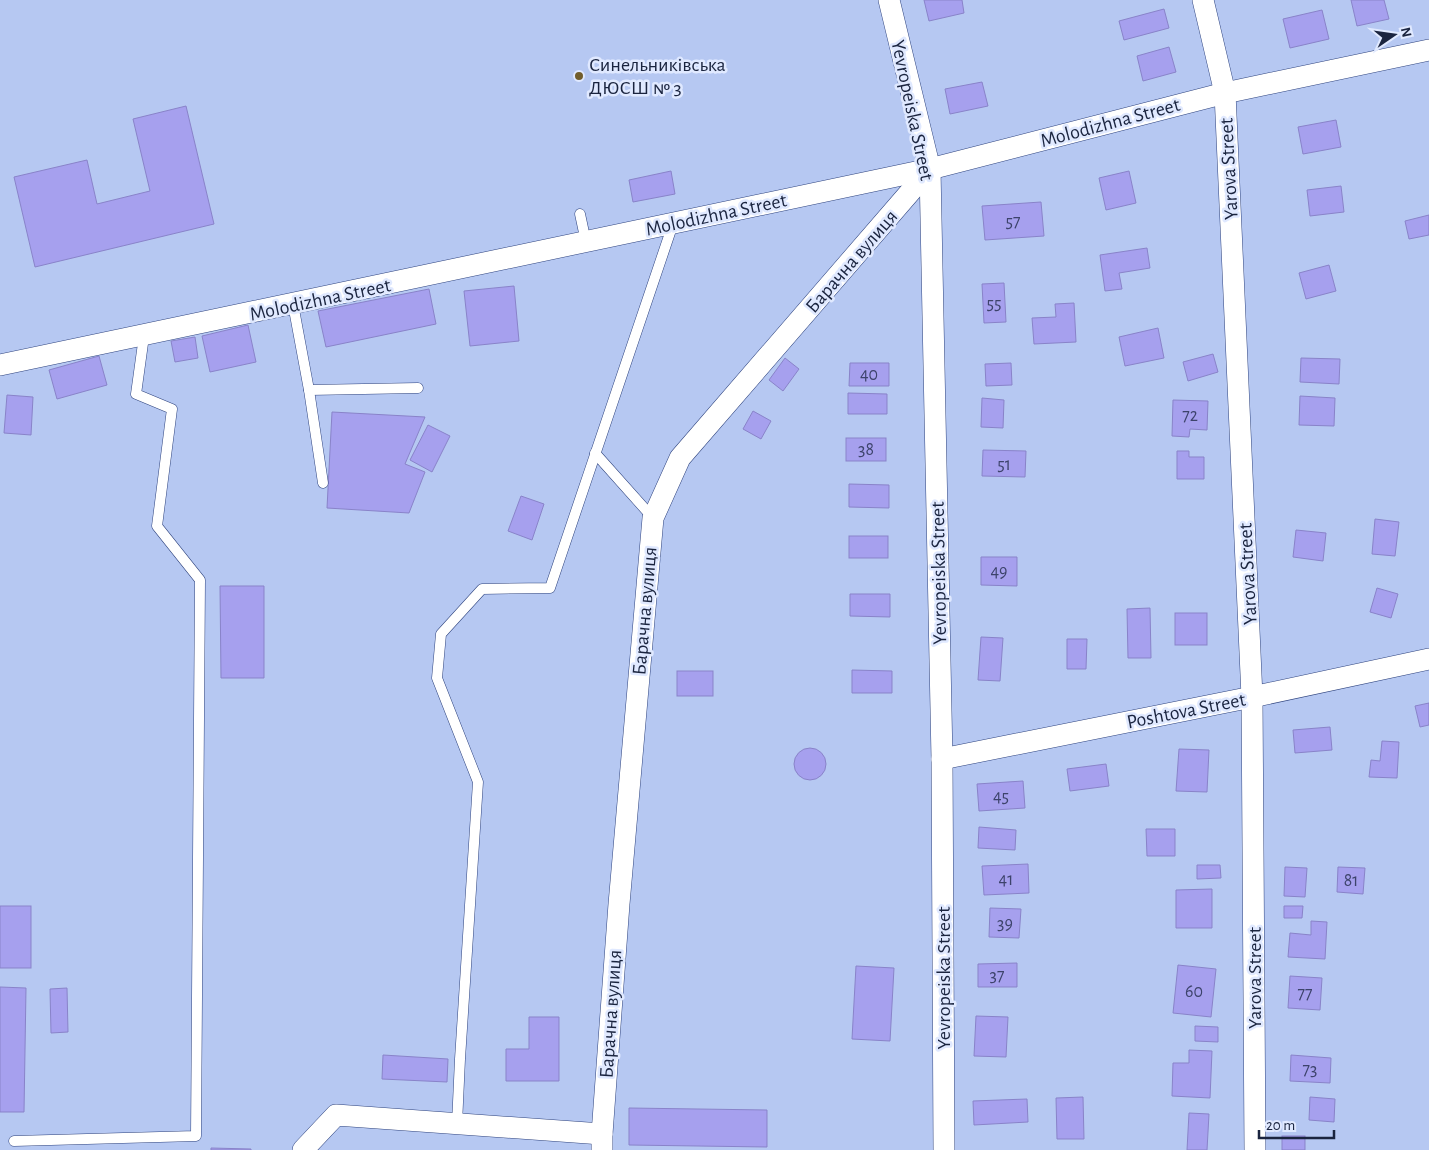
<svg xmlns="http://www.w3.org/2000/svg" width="1429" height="1150" viewBox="0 0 1429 1150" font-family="'Alegreya Sans',sans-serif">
<rect width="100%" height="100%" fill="#b6c8f2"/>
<g fill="#a6a0ee" stroke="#8983c9">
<path d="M924,0H962L964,13L929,21Z"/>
<path d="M1351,0H1384L1389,19L1357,26Z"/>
<path d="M1164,9L1169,28L1124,40L1119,21Z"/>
<path d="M1322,10L1329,39L1290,48L1283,19Z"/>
<path d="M1169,47L1176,72L1143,81L1137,56Z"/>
<path d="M982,82L988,106L950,114L945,89Z"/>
<path d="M186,106L214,224L35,267L14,177L87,160L97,204L150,191L133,119Z"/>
<path d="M1336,120L1341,147L1303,154L1298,127Z"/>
<path d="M671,171L675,194L633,202L629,180Z"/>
<path d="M1129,171L1136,203L1106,210L1099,178Z"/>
<path d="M1341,186L1344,212L1310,216L1307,190Z"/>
<path d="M1041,202L1044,236L985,240L982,206Z"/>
<path d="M1429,215V235L1409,239L1405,221Z"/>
<path d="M1147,248L1150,268L1119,273L1122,289L1105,291L1100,255Z"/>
<path d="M1329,265L1336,291L1306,299L1299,273Z"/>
<path d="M1004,283L1006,322L984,323L982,284Z"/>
<path d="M514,286L519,341L470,346L464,291Z"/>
<path d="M429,289L436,324L326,347L318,311Z"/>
<path d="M1074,303L1076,342L1034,344L1032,318L1056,317L1055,304Z"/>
<path d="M248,325L256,362L210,372L202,336Z"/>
<path d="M1158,328L1164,358L1125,366L1119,337Z"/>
<path d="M195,337L198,358L175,362L171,341Z"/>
<path d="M1213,354L1218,372L1188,381L1183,362Z"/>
<path d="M99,356L107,385L57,399L49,370Z"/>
<path d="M785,358L799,369L783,391L769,380Z"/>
<path d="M1301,358L1340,359L1339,384L1300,382Z"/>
<path d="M850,363H889V386H849Z"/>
<path d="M1011,363L1012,385L986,386L985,364Z"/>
<path d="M848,393L887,394V414H848Z"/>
<path d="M7,395L33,397L31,435L4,433Z"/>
<path d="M1300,396L1335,398L1334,426L1299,425Z"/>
<path d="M982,398L1004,400L1003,428L981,427Z"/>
<path d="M1173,400L1208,401L1207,430L1190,429L1189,437L1172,436Z"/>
<path d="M753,411L771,421L761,439L743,429Z"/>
<path d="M332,412L425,417L405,464L425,472L409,513L327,508Z"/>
<path d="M428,425L450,436L432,472L410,460Z"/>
<rect x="846" y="438" width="40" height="23"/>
<path d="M983,450L1026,451L1025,477L982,476Z"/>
<path d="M1177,451H1189V457H1204V479H1177Z"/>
<path d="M849,484L889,485V508L849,507Z"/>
<path d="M521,496L544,504L532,540L508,531Z"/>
<path d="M1375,519L1399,522L1395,556L1372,554Z"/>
<path d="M1296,530L1326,533L1323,561L1293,557Z"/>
<rect x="849" y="536" width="39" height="22"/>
<path d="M981,557H1017V586L981,585Z"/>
<path d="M220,586H264V678H221Z"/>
<path d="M1377,588L1398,594L1391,618L1370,612Z"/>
<path d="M850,594H890V617L850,616Z"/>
<path d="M1150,608L1151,658H1128L1127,609Z"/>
<rect x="1175" y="613" width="32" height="32"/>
<path d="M981,637L1003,638L1000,681L978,680Z"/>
<path d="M1067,639H1087L1086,669H1067Z"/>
<path d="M852,670L892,671V693H852Z"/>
<rect x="677" y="671" width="36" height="25"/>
<path d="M1429,703V725L1420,727L1415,706Z"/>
<path d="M1330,727L1332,750L1295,753L1293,730Z"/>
<path d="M1382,741L1399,742L1397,778L1369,777L1371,760L1380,761Z"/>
<circle cx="810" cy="764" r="16"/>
<path d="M1179,749L1209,750L1207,792L1176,791Z"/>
<path d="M1106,764L1109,786L1070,791L1067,769Z"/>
<path d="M1023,781L1025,808L979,811L977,784Z"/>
<path d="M979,827L1016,830L1015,850L978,848Z"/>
<path d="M1146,829H1175V856H1147Z"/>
<path d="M1028,864L1029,893L984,895L982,866Z"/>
<path d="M1197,865H1220L1221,878L1197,879Z"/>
<path d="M1285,867L1307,868L1305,897L1284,896Z"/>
<path d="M1338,867L1365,868L1363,894L1337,892Z"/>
<path d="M1212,889V928H1176V890Z"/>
<rect x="0" y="906" width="31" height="62"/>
<path d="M1284,906H1303L1302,918H1284Z"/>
<path d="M990,908L1021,909L1019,938L989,937Z"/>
<path d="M1311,921L1327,922L1325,959L1288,957L1290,933L1311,935Z"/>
<path d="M1017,963V987H978V964Z"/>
<path d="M1178,965L1216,969L1211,1017L1173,1013Z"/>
<path d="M856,966L894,968L890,1041L852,1039Z"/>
<path d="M1290,976L1322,978L1320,1010L1288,1008Z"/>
<path d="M0,987L26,988L24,1112H0Z"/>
<path d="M67,988L68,1032L51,1033L50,989Z"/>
<path d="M976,1016L1008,1017L1006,1057L974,1056Z"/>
<path d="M529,1017H559V1081H506V1049H529Z"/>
<path d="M1195,1026L1218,1027V1042L1195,1041Z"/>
<path d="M1189,1050L1212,1051L1210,1098L1172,1096L1173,1063H1189Z"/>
<path d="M383,1055L448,1059L447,1082L382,1079Z"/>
<path d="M1291,1055L1331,1058L1330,1083L1290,1081Z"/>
<path d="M1083,1097L1084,1139H1057L1056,1098Z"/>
<path d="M1310,1097L1335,1099L1334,1122L1309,1120Z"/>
<path d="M1027,1099L1028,1122L974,1125L973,1101Z"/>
<path d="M629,1108L767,1110V1147L629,1145Z"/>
<path d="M1189,1113L1209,1114L1207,1150H1187Z"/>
<rect x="1282" y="1136" width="23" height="14"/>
<path d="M211,1148L251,1149V1150H211Z"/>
</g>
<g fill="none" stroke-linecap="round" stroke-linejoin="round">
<g stroke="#2e437e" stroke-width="11">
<g id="lane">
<path d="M580,214L586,242"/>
<path d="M293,304L309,390L323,483"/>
<path d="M309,390L418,388"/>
<path d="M595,453L653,518"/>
<path d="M457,1124L460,1059L478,782L437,678L441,634L482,589L550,588L673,224"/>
<path d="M14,1141L196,1136L200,580L157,526L172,409L136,394L144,336"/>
</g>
</g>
<g stroke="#2e437e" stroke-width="22">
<g id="street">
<path d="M889,0L930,169L942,759L944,1150"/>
<path d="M1203,0L1225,93L1252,697L1255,1150"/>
<path d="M0,365L930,169L1225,93L1429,50"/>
<path d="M942,759L1252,697L1429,659"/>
<path d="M303,1150L336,1115L602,1134"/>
<path d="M602,1150V1134L619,904L653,518L680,458L930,169"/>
</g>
</g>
<use href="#lane" stroke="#fff" stroke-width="10"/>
<use href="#street" stroke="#fff" stroke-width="21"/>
</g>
<circle fill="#715d2c" stroke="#e0e9ff" stroke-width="2" cx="579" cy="76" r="5"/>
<g text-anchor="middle" stroke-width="5" stroke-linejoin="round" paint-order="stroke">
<g font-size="18" fill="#3d436b">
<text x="1013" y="227">57</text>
<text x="994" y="309">55</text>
<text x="869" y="380">40</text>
<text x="1190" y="421">72</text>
<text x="866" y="455">38</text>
<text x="1004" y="470">51</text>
<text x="999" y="577">49</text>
<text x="1001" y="802">45</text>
<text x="1006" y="885">41</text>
<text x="1351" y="886">81</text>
<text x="1005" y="929">39</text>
<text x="997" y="981">37</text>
<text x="1194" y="997">60</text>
<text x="1305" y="999">77</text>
<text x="1310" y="1075">73</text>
</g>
<g font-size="20" fill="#1a243f" stroke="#e0e9ff" text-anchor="start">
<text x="589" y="71">Синельниківська<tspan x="589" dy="23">ДЮСШ № 3</tspan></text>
</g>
<g font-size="20" fill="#1a243f" stroke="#e0e9ff">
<text transform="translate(913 110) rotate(78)" y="7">Yevropeiska Street</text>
<text transform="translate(1110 122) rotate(-15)" y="7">Molodizhna Street</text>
<text transform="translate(1228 169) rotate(-93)" y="7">Yarova Street</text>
<text transform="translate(716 214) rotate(-12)" y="7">Molodizhna Street</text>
<text transform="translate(851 261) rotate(-49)" y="7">Барачна вулиця</text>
<text transform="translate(320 299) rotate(-12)" y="7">Molodizhna Street</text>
<text transform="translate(938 573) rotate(-91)" y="7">Yevropeiska Street</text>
<text transform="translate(1247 574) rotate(-93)" y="7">Yarova Street</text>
<text transform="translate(644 611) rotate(-85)" y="7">Барачна вулиця</text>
<text transform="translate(1186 710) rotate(-11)" y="7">Poshtova Street</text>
<text transform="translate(943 978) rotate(-90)" y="7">Yevropeiska Street</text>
<text transform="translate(1254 978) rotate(-90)" y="7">Yarova Street</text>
<text transform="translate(610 1014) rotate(-86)" y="7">Барачна вулиця</text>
</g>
</g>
<g transform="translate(1394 35) rotate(77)" stroke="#e0e9ff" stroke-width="4" paint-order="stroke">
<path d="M0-4L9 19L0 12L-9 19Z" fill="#1a243f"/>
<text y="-8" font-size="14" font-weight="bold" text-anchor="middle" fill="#1a243f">N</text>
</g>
<path d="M1259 1130v8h75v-8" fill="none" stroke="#1a243f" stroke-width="2.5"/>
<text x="1266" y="1130" font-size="15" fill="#1a243f" stroke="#e0e9ff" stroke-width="4" paint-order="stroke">20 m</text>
</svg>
